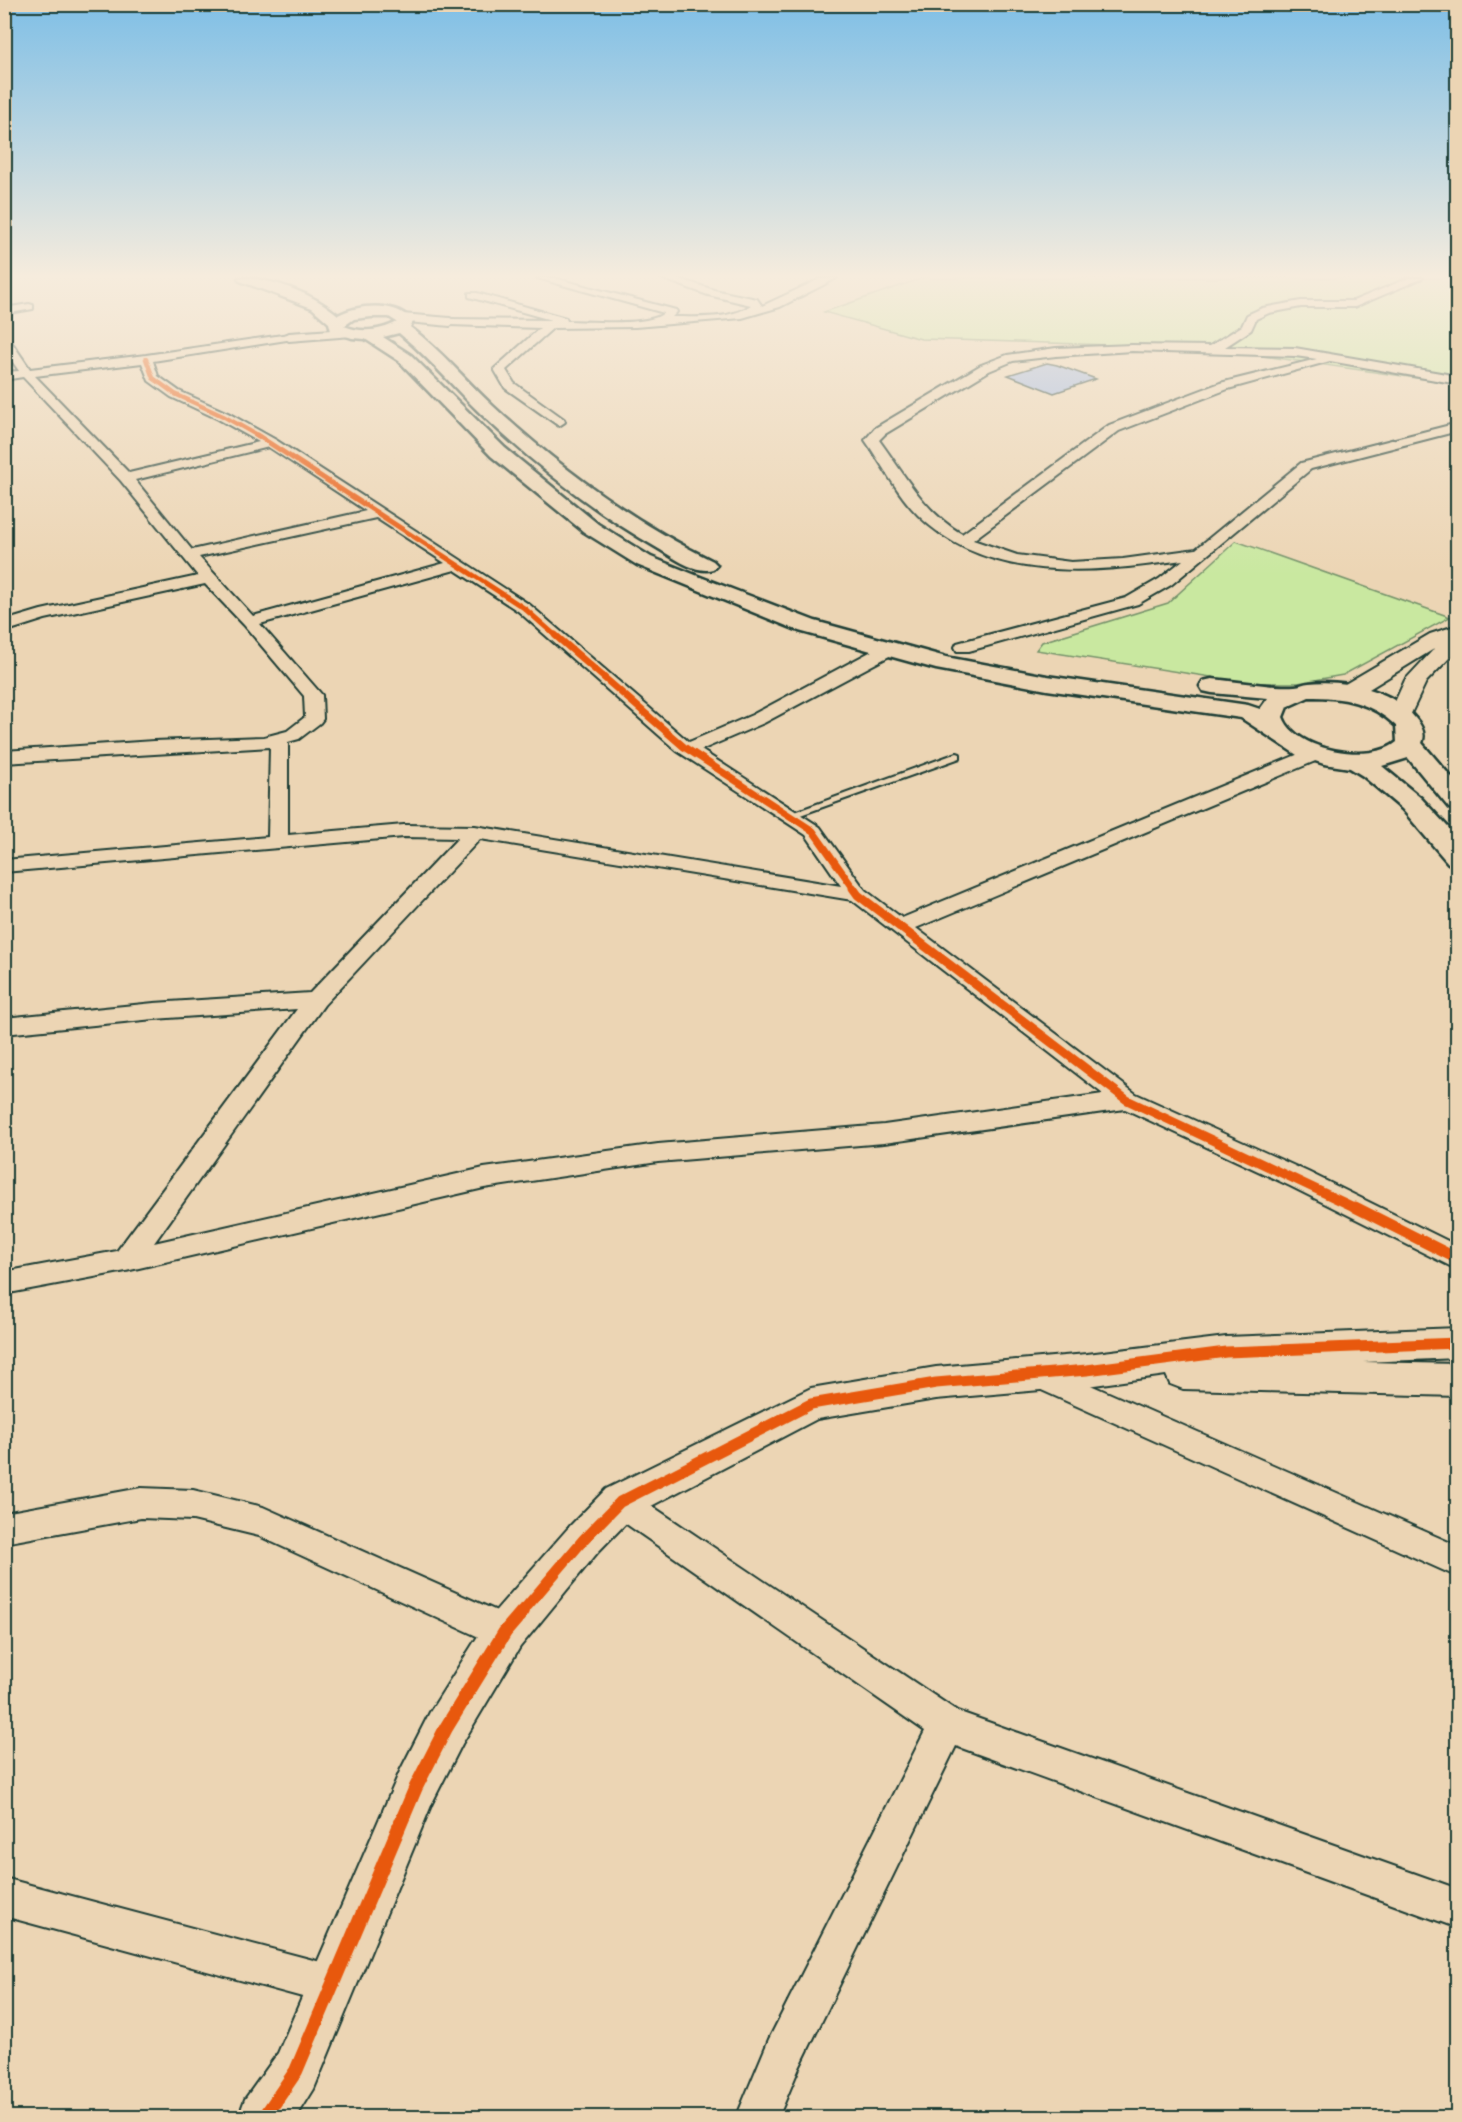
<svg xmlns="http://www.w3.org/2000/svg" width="1462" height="2122" viewBox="0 0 1462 2122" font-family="'Shantell Sans',sans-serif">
<rect width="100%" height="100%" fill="#ecd5b4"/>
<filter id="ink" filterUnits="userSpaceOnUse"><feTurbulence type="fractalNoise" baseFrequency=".0167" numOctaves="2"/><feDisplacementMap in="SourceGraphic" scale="12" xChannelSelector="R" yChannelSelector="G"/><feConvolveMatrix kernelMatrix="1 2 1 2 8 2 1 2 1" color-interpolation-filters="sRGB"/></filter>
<g filter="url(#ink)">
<g fill="#c9e8a0" stroke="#74926a" stroke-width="1.5">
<path d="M923,278H1457V384L1207,348L921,339L824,312Z"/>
<path d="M1236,541L1450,617L1343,675L1298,683H1250L1036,650L1042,642L1168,603Z"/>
</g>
<path fill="#9eb7e4" stroke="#1f3d34" stroke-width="1.5" d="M1047,363L1057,365L1096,379L1054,393L1008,375Z"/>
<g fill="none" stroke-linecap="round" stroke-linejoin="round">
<g stroke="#1f3d34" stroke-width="4">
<path id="service" d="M957,753L960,754V758L792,818H786L784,816Z"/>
</g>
<g stroke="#1f3d34" stroke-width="4">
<g id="minor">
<path d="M537,278H554L676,310L677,312L672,317C696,317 731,320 751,305L708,295L661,278H676L714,290L757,299L762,306L820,279L837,278L780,307L742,318L635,327L553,328L506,370L514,383L564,419L565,422L559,426L505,388L494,369L540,328L450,325L444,322L450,319L551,320L469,297V293H477L566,318L567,321C589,321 647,327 664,313Z"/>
<path d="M1409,278H1423L1355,307H1301L1269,313L1256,319L1251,330L1225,347L1295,348L1458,376V384L1330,361L1228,389L1119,431L973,540L1017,555L1071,562L1123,559L1196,549L1301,463L1458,423V431L1311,469L1171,585L1138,604L969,651H957L955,647L957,643L1126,598L1159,579L1183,560C1094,573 988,584 918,515C897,494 882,464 865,440L875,428L981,365L1007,355L1056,348L1132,345L1210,346L1242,326L1247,315L1262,308L1301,301H1353ZM1132,351L1295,356L1317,359L1220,383L1109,425L962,534C923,511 905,475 879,440L885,434L989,371L1013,361L1056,356Z"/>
<path d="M29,304L33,305V309L4,314V308Z"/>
<path d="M289,334L293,335V339L153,361L158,376L179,391L228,413L276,440L530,605L689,742L752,715L883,645H895L897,649L895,653L764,723L701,750L820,827L865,890L902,918L1311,749H1325L1327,753L1325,757L916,928L1136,1094L1308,1172L1458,1246V1270L1290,1186L1125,1109L884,1143L658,1162L484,1188L126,1271L4,1294V1272L117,1251L297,1009L154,1019L4,1034V1018L154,1003L310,993L458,838L404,837L4,872V860L268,837L270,747L4,763V751L154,741L264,737L287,731L305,717L304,696L244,625L205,584L45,619L4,632V621L41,610L198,576L121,481L23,377L4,380V372L19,371L4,349V336L8,337L30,369L146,355ZM142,363L149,381L171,397L218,419L259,442L129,473L35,376ZM269,447L366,511L192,550L135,480ZM376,518L445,563L253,616L199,557ZM455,570L518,611L677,751L806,835L841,886L475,826L404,825L288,835V742L299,739L320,723L323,719L322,695L260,624ZM480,839L852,900L1103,1094L884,1125L658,1144L484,1168L154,1243L324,1005Z"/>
<path d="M1038,1362L1458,1546V1577L1028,1384L1023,1375L1028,1366Z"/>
<path d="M620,1487L631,1492L957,1711L1458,1889V1928L956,1746L799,2068L778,2118H736L769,2039L925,1731L609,1512L604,1502L609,1492Z"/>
<path d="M141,1488L193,1490L263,1507L517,1620L522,1632L517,1644L505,1649L259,1536L193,1520L141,1518L4,1543V1513Z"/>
<path d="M4,1878L332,1965L346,1971L352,1985L346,1999L332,2005L4,1916Z"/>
</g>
</g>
<g stroke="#1f3d34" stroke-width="4">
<g id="tertiary">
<path d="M402,314L450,318L457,322L450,326L397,321L395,318L397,315Z"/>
<path d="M347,329L352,330L354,333L352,336L289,341L282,337L289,333Z"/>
<path d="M1458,625V649L1426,682L1408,720L1400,722L1392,720L1389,715L1405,680L1434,649L1356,697L1348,699L1340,697L1337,692L1340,687L1430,634Z"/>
<path d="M1458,1328V1358L1363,1362L1458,1364V1396L1183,1389L1170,1384L1166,1375L1087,1386L936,1399L817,1419L634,1515L598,1552L520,1647L462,1744L432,1803L314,2089L296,2118H238L245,2099L278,2053L400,1771L430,1712L490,1617L570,1526L606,1489L811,1388L936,1367L1087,1354L1226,1337Z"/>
</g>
</g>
<g stroke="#1f3d34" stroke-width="5">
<path id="secondary" d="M238,278C272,278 312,293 338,315C359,304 398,301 413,322L410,327C441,350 465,380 493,406C560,468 632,521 713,561L717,565L713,569C696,574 674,558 659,549C594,512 535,465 481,414C455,389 433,362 406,339L399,333L383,337L411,355L505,448L598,524L651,557L703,578L815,621L946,657L1047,676L1248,705L1260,709L1268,698L1212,693L1203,691L1200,686L1203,681L1212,679C1235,681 1274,688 1295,686C1300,686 1304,683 1309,683C1343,679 1393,689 1415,718C1422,726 1426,734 1422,743L1458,785V810L1449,808L1408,758L1382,766L1421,798L1458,838V865L1448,863L1402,809L1363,776L1350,768L1324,764L1297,755L1241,718L1047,690L936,669L799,631L637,565L584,532L491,456L399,361L365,339L352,338L331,331L329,323L312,308L240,281ZM371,317H389L397,322C381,331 361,333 344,326L354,319ZM1309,697C1343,697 1371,702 1396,726L1397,742C1372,764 1295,751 1283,717L1287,707Z"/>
</g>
<use href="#service" fill="#ecd5b4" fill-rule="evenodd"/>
<use href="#minor" fill="#ecd5b4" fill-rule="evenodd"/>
<use href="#tertiary" fill="#ecd5b4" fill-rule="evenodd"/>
<use href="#secondary" fill="#ecd5b4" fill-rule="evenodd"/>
<g stroke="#ecd5b4" stroke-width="6">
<path id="cycleway-far5" d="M146,359L153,378L175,394L223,416L260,437"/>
</g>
<g stroke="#ecd5b4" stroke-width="8">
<path id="cycleway-far4" d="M257,435L524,608L557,637"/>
</g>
<g stroke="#ecd5b4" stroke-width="10">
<path id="cycleway-far3" d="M555,635L684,747L813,831L854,889"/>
</g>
<g stroke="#ecd5b4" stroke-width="13">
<path id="cycleway-far2" d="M853,888L858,895L1127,1100L1358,1209"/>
</g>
<g stroke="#ecd5b4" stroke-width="15">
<g id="cycleway-far1">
<path d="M1355,1207L1458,1259"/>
<path d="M522,1612L584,1539L620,1502L811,1404L936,1383L1087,1370L1226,1352L1458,1343"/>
</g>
</g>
<g stroke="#ecd5b4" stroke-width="18">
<path id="cycleway" d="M264,2118L296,2071L416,1787L446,1728L505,1632L523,1611"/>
</g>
<use href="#cycleway-far5" stroke="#e8590c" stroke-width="4.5"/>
<use href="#cycleway-far4" stroke="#e8590c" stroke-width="5"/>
<use href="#cycleway-far3" stroke="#e8590c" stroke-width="7"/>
<use href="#cycleway-far2" stroke="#e8590c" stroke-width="9"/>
<use href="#cycleway-far1" stroke="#e8590c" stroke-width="11"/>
<use href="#cycleway" stroke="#e8590c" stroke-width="14"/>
</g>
</g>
<linearGradient id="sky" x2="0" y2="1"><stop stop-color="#7fbfe6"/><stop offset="0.48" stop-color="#f6ecdd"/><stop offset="1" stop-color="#f6ecdd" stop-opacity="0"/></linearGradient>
<rect width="1462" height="575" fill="url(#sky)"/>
<rect width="1462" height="2122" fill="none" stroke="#ecd5b4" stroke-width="24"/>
<rect x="12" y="12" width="1438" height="2098" fill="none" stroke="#1f3d34" stroke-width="2" filter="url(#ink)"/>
</svg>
